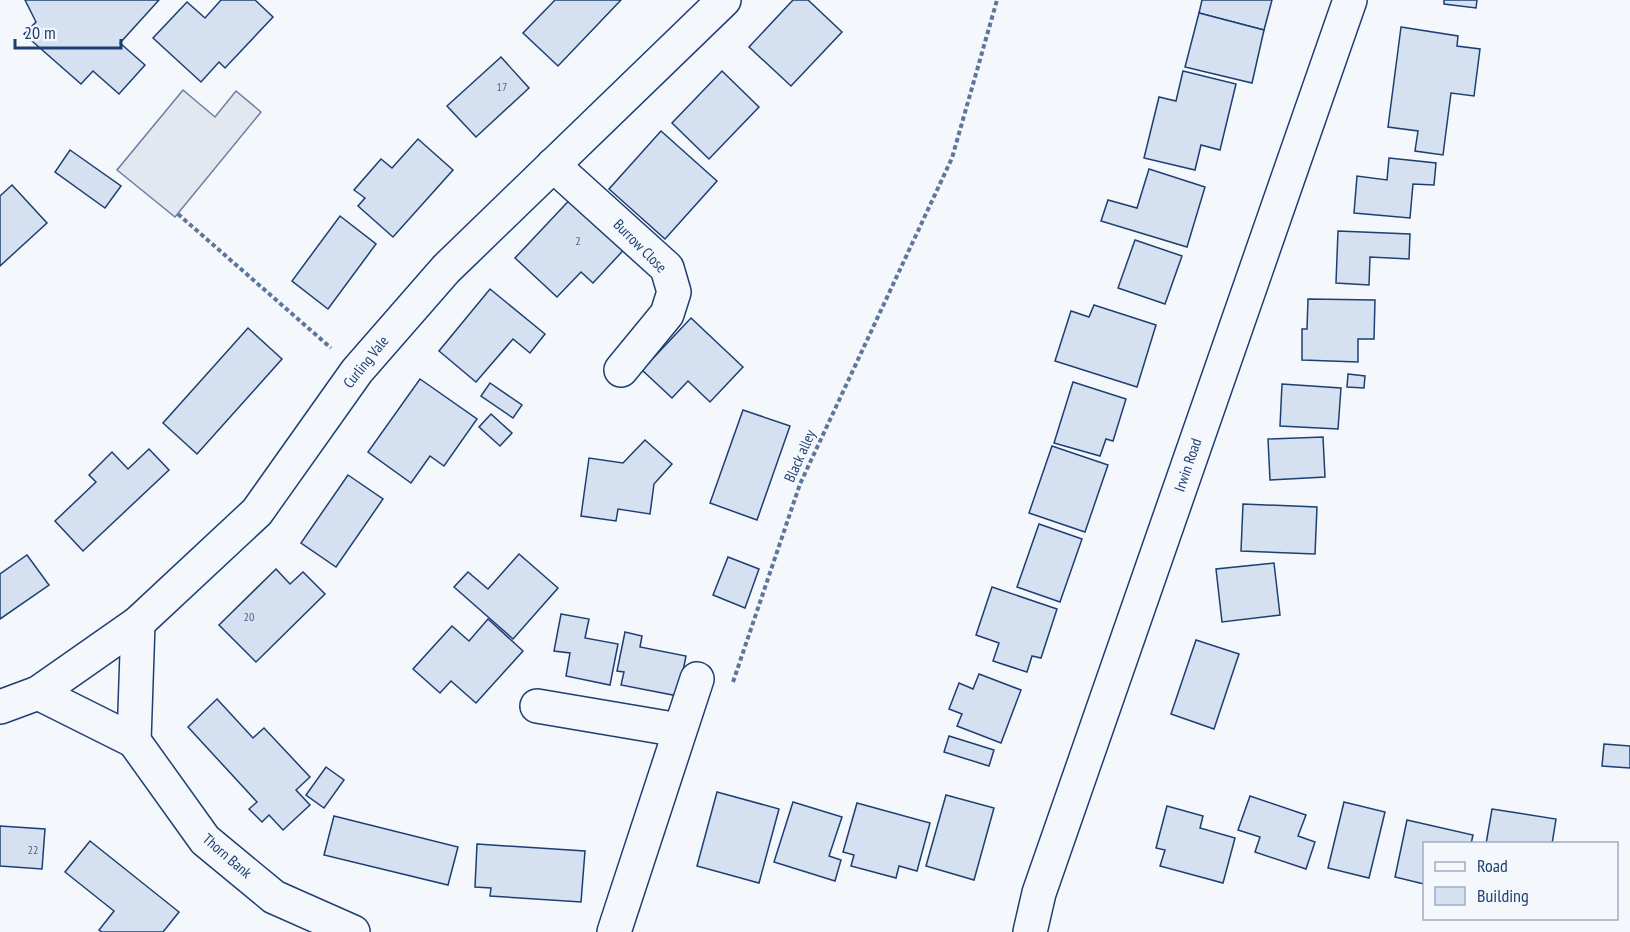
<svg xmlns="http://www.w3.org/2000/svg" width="1630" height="932" viewBox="0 0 1630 932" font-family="'PT Sans Narrow',sans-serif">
<rect width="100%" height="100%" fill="#f4f7fb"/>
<path fill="#e3e8f0" stroke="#687fa3" stroke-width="1.5" d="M183,90L215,117L236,91L261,112L175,217L117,170Z"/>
<g fill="#d5e0f0" stroke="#1d3f73" stroke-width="1.5">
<path d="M25,0H159L120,43L145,65L119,94L93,71L81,84L24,34L36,22Z"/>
<path d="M221,0H255L273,17L225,68L219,62L201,82L153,38L187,2L205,18Z"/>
<path d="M555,0H621L558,66L523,33Z"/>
<path d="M793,0H808L842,32L791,86L749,47Z"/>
<path d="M1202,0H1272L1264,30L1199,13Z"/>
<path d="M1444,0H1477L1476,8L1444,4Z"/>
<path d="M1199,13L1264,30L1252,83L1185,67Z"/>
<path d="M1401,27L1458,36L1457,46L1480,49L1474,96L1451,93L1443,155L1415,151L1418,131L1388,127Z"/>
<path d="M501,57L529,88L476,137L447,106Z"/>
<path d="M722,71L759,107L709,159L672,123Z"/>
<path d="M1183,71L1236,84L1220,150L1201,145L1195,170L1144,158L1159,97L1176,101Z"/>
<path d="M661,131L717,181L665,239L609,189Z"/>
<path d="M418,139L453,170L393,237L358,206L365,198L354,190L381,159L392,168Z"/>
<path d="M70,150L121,186L105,208L55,172Z"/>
<path d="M1389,158L1436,163L1434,185L1413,184L1410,218L1354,213L1357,176L1387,180Z"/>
<path d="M1149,169L1205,187L1187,247L1101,221L1108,200L1137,208Z"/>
<path d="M12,185L47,223L0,266V196Z"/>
<path d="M577,192L631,242L593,283L581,272L557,297L515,258Z"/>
<path d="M340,216L376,244L328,309L292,281Z"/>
<path d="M1338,231L1410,234L1409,259L1370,257L1369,285L1336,283Z"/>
<path d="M1135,240L1182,256L1165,304L1118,288Z"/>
<path d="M490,289L545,334L530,353L513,339L476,382L439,351Z"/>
<path d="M1308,299L1375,300L1374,339H1358V362L1302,360V329H1307Z"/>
<path d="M1094,305L1156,325L1137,387L1055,361L1071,311L1089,317Z"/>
<path d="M691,318L743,367L710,402L688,381L672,398L642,370Z"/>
<path d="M248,328L282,359L197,454L163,423Z"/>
<path d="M1348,374L1365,376L1364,388L1347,387Z"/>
<path d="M420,379L477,419L444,466L430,456L411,483L368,452Z"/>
<path d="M1073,382L1126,399L1113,441L1106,439L1100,456L1054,443Z"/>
<path d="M490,383L522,405L513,418L481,396Z"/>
<path d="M1282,384L1341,388L1338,429L1280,426Z"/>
<path d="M743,410L790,426L757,520L710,503Z"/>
<path d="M491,414L512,433L500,446L479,427Z"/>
<path d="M1323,437L1325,477L1270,480L1268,439Z"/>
<path d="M645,440L672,464L654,484L650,514L618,509L616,521L581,516L589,458L623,463Z"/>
<path d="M1052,446L1108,465L1085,532L1029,513Z"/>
<path d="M149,449L169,470L83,551L55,521L96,482L89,475L112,452L128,469Z"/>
<path d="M348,475L383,499L336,567L301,543Z"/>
<path d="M1243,504L1317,507L1315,554L1241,551Z"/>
<path d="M1039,524L1082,539L1060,602L1017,587Z"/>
<path d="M519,554L558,588L513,639L454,587L468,572L488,589Z"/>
<path d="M27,555L49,585L0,619V574Z"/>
<path d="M728,557L759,569L745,608L713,595Z"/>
<path d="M1274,563L1280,615L1222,622L1216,569Z"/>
<path d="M276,569L290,584L303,572L325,594L256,662L219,625Z"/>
<path d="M992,587L1057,609L1041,658L1032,656L1027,672L993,661L999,643L976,635Z"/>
<path d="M561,614L589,619L585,638L618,644L610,685L566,676L570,653L554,651Z"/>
<path d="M488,619L523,651L476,703L451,681L440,693L413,669L452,626L469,641Z"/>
<path d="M625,632L642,636L640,647L686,656L678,696L621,685L624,672L617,671Z"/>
<path d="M1196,640L1239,654L1214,729L1171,714Z"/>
<path d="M979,674L1021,690L1001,743L957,726L962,714L949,709L959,683L973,689Z"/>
<path d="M217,699L253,738L264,728L310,777L296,790L310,805L283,830L269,815L262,822L249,809L257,802L188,727Z"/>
<path d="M949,736L994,750L989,766L944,752Z"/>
<path d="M1604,744L1630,746V768L1602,766Z"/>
<path d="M326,767L344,780L324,808L306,795Z"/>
<path d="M717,792L779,809L759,883L697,866Z"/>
<path d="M946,795L994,808L974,880L926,866Z"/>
<path d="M1250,796L1306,815L1298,836L1315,842L1306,869L1255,852L1260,837L1238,830Z"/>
<path d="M793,802L842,817L829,856L841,860L835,881L774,862Z"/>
<path d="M1344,802L1385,812L1369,878L1328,868Z"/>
<path d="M857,803L930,823L917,871L899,866L896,878L851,866L854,855L843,852Z"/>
<path d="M1167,806L1203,816L1200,828L1235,838L1223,883L1160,866L1165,850L1156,848Z"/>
<path d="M1492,809L1556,819L1552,844H1486Z"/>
<path d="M334,816L458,847L448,885L324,855Z"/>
<path d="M1407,820L1473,835L1471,844H1424V884L1395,877Z"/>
<path d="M0,826L45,829L42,869L0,866Z"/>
<path d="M90,841L179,912L163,932H102L99,930L114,911L65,872Z"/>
<path d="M477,844L585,851L581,902L490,896L491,888L475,887Z"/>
</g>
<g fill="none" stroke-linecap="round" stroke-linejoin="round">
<g stroke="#1d3f73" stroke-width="36">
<g id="minor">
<path d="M553,165L667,268L674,292L667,314L621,370"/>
<path d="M38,693L134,741L205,840L274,897L353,932"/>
<path d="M537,706L679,730"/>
<path d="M0,707L38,693L138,623L257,512L357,371L446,269L724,0"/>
<path d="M134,741L138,623"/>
<path d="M614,932L697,679"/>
<path d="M1030,932L1039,893L1350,0"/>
</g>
</g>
<g stroke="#5e769c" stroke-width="4" stroke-dasharray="4.5 3" stroke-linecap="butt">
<path d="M178,214L331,348"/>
<path d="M733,682L800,484L952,158L997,0"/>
</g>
<use href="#minor" stroke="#f4f7fb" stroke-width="33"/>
</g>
<g text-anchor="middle" stroke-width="4.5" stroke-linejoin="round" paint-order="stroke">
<g font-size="12" fill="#4b6792">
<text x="502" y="91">17</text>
<text x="578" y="245">2</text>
<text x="249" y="621">20</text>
<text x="33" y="854">22</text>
</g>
<g font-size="15" fill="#1d3f73" stroke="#f4f7fb">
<text transform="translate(640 246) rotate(45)" y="5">Burrow Close</text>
<text transform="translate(366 362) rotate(-51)" y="5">Curling Vale</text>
<text transform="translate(800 456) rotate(-66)" y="5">Black alley</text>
<text transform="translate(1188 465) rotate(-71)" y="5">Irwin Road</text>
<text transform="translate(227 856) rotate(41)" y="5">Thorn Bank</text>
</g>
</g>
<rect x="1423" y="842" width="195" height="78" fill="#f4f7fb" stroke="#9eadc5" stroke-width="1.5"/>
<rect x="1435" y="862" width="30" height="9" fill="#f4f7fb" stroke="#9eadc5" stroke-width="1.5"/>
<text x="1477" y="872" font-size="18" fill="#1d3f73">Road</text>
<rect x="1435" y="887" width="30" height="18" fill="#d5e0f0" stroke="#9eadc5" stroke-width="1.5"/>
<text x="1477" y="902" font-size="18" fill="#1d3f73">Building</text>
<path d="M15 39v9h106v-9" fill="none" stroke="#1d3f73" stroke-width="3"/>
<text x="24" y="39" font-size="18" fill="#1d3f73" stroke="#f4f7fb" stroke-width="4.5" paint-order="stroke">20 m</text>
</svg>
